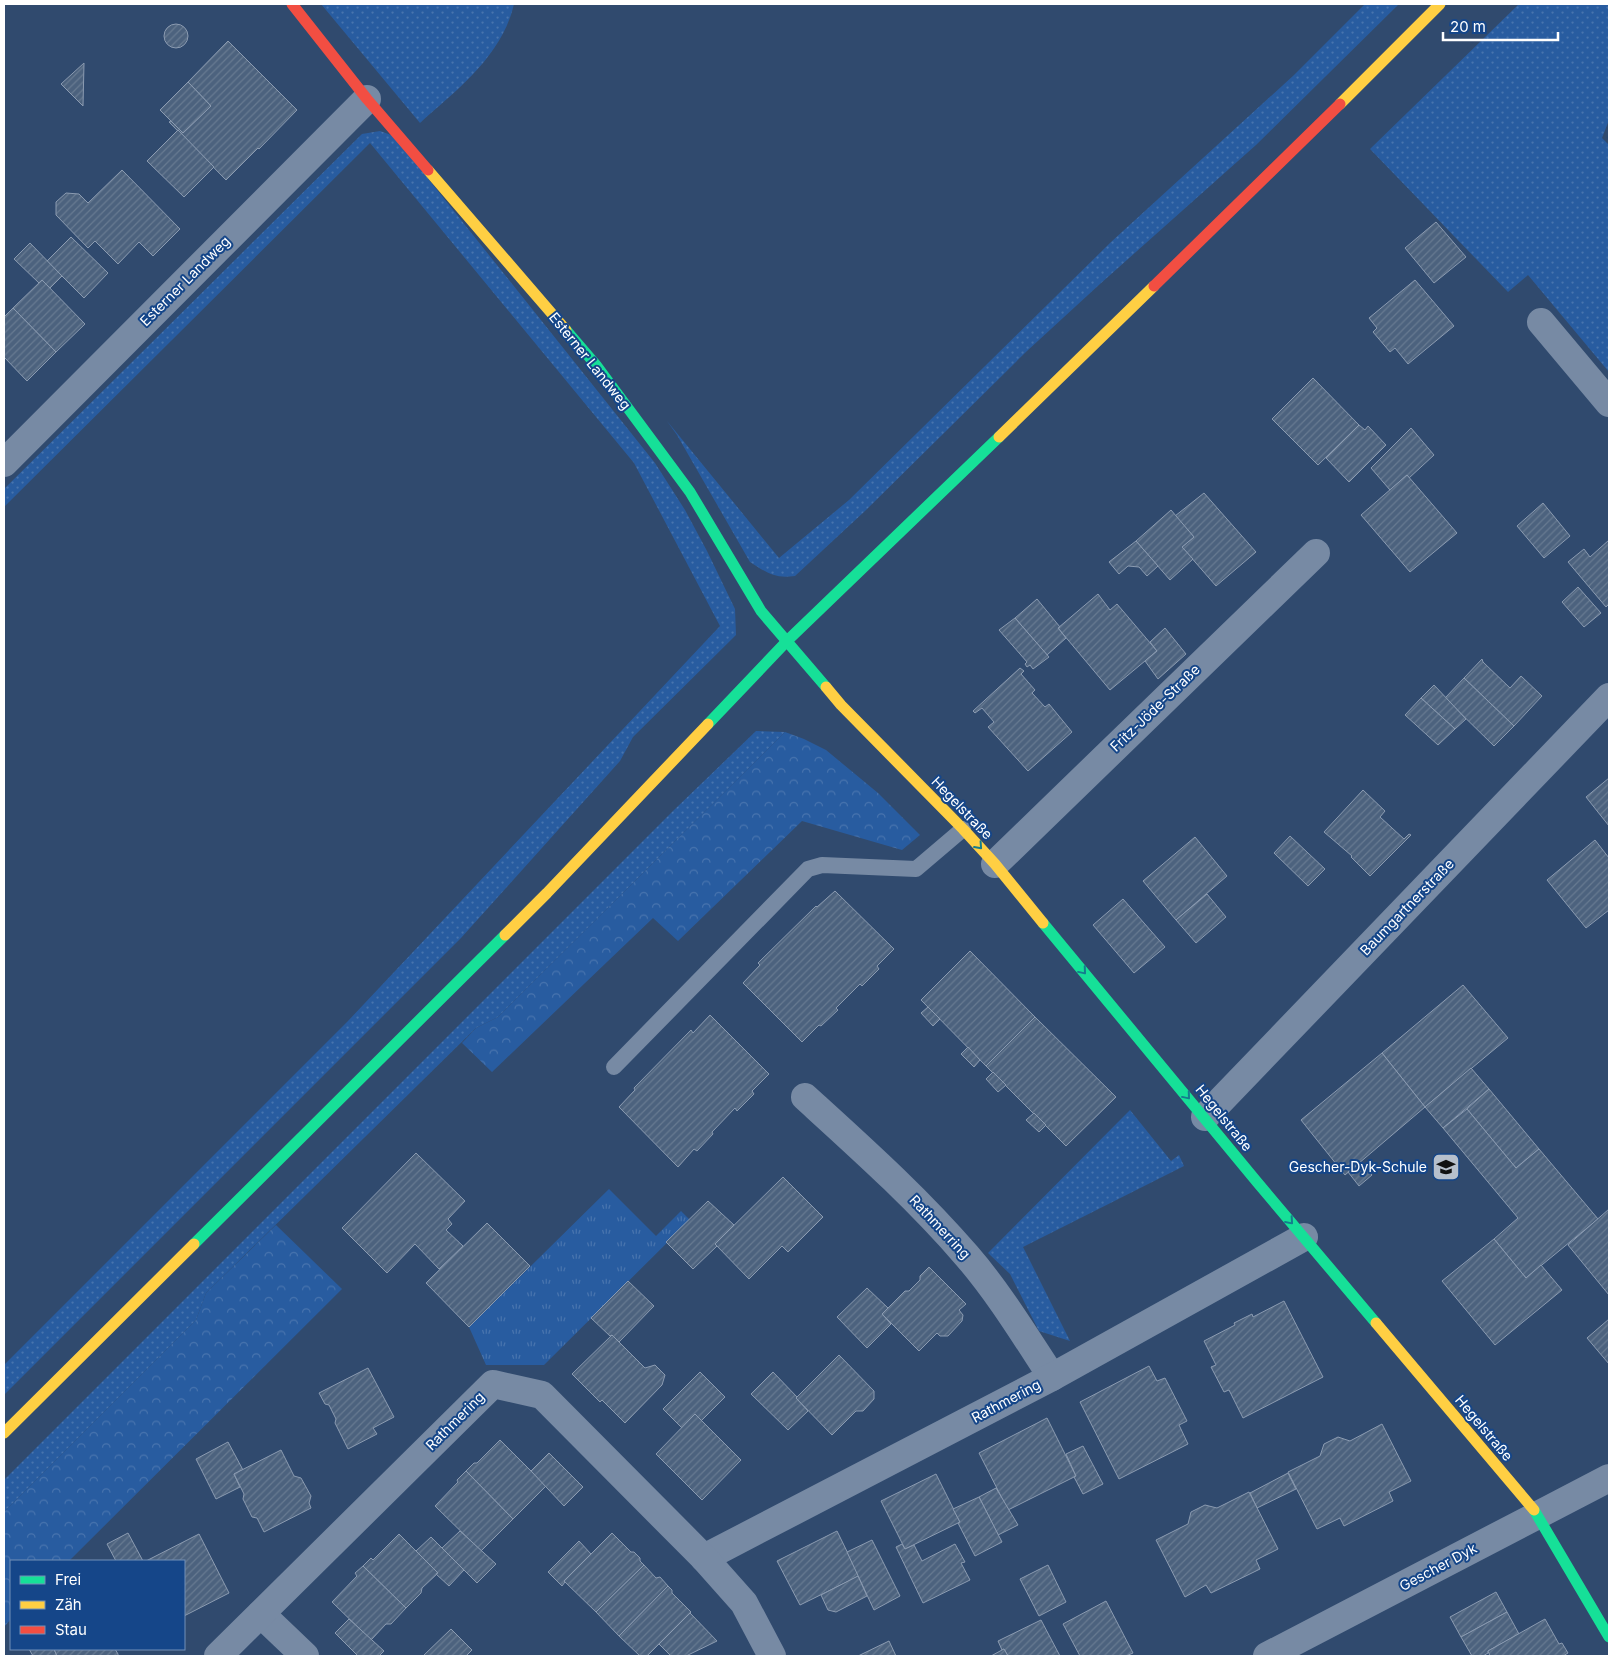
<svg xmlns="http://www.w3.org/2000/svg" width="1613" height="1660" viewBox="0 0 1613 1660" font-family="Inter,sans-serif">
<defs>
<pattern id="grass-dots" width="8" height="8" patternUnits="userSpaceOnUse" patternTransform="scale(1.25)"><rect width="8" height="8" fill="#285ca0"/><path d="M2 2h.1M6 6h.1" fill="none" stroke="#4874ae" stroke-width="1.8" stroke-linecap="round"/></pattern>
<pattern id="forest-crowns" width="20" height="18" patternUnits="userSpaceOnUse" patternTransform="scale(1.25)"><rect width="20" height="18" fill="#285ca0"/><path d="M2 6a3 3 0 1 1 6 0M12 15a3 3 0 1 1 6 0" fill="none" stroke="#4874ae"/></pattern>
<pattern id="park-tufts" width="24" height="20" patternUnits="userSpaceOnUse" patternTransform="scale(1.25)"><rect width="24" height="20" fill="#285ca0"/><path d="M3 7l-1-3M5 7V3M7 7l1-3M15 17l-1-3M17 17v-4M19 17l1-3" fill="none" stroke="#4874ae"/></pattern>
<pattern id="building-hatch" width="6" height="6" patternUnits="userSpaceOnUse" patternTransform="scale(1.25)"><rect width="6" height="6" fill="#4c627e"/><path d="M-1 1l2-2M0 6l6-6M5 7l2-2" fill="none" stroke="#677a91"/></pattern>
</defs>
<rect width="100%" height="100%" fill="#304a6e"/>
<g fill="url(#grass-dots)">
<path d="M321,4H514C502,56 458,89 420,123Z"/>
<path d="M1365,4H1399L1256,145L1100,284L1027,351L865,511L795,576C775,579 767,573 750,562L677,435L667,421L779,558L849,500L1111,242L1294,75Z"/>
<path d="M1519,4H1609V120L1602,138L1609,145V372L1528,275L1508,292L1370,149Z"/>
<path d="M380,131L394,136L655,463L685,510L707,551L735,609L736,635L633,737L620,761L461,938L4,1395V1365L348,1021L720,626L634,463L370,143L4,507V489L362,134Z"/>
<path d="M756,731L785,732L498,1017L476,1028L206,1293L196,1320L4,1512V1480L674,810Z"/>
<path d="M1130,1110L1171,1161L1179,1155L1184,1166L1023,1247L1070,1341L1039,1331L1010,1274L988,1253Z"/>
</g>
<g fill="url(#forest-crowns)">
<path d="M785,732L804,739L826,750L878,793L920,835L902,850L802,821L678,941L653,918L492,1072L462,1043L476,1028L498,1017Z"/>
<path d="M276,1225L342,1289L69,1561H11V1619L4,1627V1512L196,1320L206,1293Z"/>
</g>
<path fill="url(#park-tufts)" d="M609,1189L656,1236L681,1211L690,1220L544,1365H486L469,1327Z"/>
<g fill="url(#building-hatch)" stroke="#8b9bb1">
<circle cx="176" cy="36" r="12"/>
<path d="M228,41L297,110L259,149L258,148L226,180L169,122L171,121L183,133L211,106L188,82Z"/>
<path d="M84,63L83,106L61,84Z"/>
<path d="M188,82L211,106L183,133L160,110Z"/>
<path d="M178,130L214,167L184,197L147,161Z"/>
<path d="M122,170L180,229L153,256L139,242L118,264L95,241L88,248L56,215V202L66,193L79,194L88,203Z"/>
<path d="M1436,222L1466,257L1434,283L1405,248Z"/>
<path d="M71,237L108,273L84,298L47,261Z"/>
<path d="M30,243L62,276L50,288L42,280L39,283L14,259Z"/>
<path d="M42,280L85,324L56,352L13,308Z"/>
<path d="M1415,280L1454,326L1408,364L1395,348L1390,352L1373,332L1377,328L1369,318Z"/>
<path d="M13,308L56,352L27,381L4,357V317Z"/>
<path d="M1313,378L1359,425L1318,465L1272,419Z"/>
<path d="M1359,425L1365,430L1368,426L1386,445L1349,482L1326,458Z"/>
<path d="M1411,428L1434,455L1409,478L1407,475L1390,490L1371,468Z"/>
<path d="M1407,475L1457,533L1410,572L1361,515Z"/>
<path d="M1204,493L1256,552L1216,586L1182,547L1194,537L1175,516Z"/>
<path d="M1543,503L1570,536L1544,558L1517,526Z"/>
<path d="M1171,510L1194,537L1182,547L1193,559L1170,580L1136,541Z"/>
<path d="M1609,540V604L1606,607L1568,562L1584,549L1590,557Z"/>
<path d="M1136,541L1158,566L1147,576L1139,567L1128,566L1119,574L1109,562Z"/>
<path d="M1578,587L1601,613L1584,627L1562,602Z"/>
<path d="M1098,594L1110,610L1117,604L1157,651L1110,690L1058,628Z"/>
<path d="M1037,599L1060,627L1058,628L1066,638L1047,655L1015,618Z"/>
<path d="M1015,618L1049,657L1033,669L1030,665L1027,667L1025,664L1027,662L999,630Z"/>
<path d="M1165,628L1186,654L1158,679L1145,661L1157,651L1150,642Z"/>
<path d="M1482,659L1483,662L1510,688L1521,676L1542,696L1514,726L1464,678Z"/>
<path d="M1020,668L1024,671L1021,674L1035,690L1032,693L1045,707L1049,704L1072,732L1028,771L988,727L994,722L982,708L975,713L973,711Z"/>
<path d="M1464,678L1514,726L1494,746L1445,698Z"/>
<path d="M1434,685L1466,719L1455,729L1421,698Z"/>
<path d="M1421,698L1455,729L1438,745L1405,715Z"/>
<path d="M1609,778V826L1586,797Z"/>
<path d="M1363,790L1385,811L1380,817L1404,839L1409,834L1411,835L1370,876L1351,857L1352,856L1324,832Z"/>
<path d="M1290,836L1325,869L1308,886L1274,853Z"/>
<path d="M1195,837L1227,876L1176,920L1143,881Z"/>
<path d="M1595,840L1609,858V910L1586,928L1547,880Z"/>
<path d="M835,891L894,949L877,966L879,969L862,986L860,984L836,1008L838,1010L821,1026L819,1025L802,1042L743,983L760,965L758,963L816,906L817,907Z"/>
<path d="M1207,894L1226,917L1196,943L1176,920Z"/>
<path d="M1123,899L1165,947L1134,973L1093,925Z"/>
<path d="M970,951L1035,1017L986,1066L921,1000Z"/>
<path d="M1463,985L1508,1038L1425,1107L1382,1053Z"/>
<path d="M928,1007L940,1019L933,1026L921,1013Z"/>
<path d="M710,1015L769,1074L752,1091L754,1094L737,1111L735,1108L712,1132L713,1134L697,1151L694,1149L678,1167L619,1107L635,1090L634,1088L691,1030L693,1033Z"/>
<path d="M1035,1017L1116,1097L1066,1146L986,1066Z"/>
<path d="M968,1047L980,1060L974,1067L961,1054Z"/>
<path d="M1382,1053L1425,1107L1345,1175L1301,1120Z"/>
<path d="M1471,1068L1489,1089L1443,1128L1425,1107Z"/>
<path d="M993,1072L1006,1085L998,1092L986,1079Z"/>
<path d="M1489,1089L1539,1149L1516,1168L1467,1109Z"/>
<path d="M1467,1109L1516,1168L1539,1149L1598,1219L1526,1278L1494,1239L1518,1218L1443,1128Z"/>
<path d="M1034,1113L1046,1125L1039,1132L1026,1120Z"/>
<path d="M416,1153L465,1201L448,1219L452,1224L446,1230L463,1246L439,1269L415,1244L387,1273L342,1228Z"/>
<path d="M1361,1162L1372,1175L1359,1186L1348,1172Z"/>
<path d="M783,1177L823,1217L788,1252L782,1246L749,1279L715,1244Z"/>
<path d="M708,1201L734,1225L715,1244L717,1246L693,1269L666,1242Z"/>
<path d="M1609,1209V1295L1568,1245Z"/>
<path d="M487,1223L530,1266L469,1327L426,1283Z"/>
<path d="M1494,1239L1526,1278L1541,1265L1562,1290L1495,1345L1442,1281Z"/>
<path d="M929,1267L966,1304L959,1310L963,1315L962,1321L948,1336H940L937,1333L919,1351L882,1314L905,1291H909L920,1280V1276Z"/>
<path d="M628,1281L654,1306L619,1342L612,1335L610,1336L591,1318Z"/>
<path d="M867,1288L888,1308L882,1314L891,1324L867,1348L837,1317Z"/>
<path d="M1284,1301L1323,1377L1243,1418L1229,1390L1224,1392L1211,1367L1216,1365L1204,1341L1235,1325L1234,1323L1252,1314L1253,1317Z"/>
<path d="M1609,1319V1364L1587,1338Z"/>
<path d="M612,1335L645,1368L655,1365L665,1375L662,1385L625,1423L602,1400L600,1402L572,1374Z"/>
<path d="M839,1355L874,1391V1399L863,1411H856L832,1435L796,1398Z"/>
<path d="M1149,1366L1157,1381L1165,1378L1187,1421L1179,1425L1188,1444L1119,1479L1080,1402Z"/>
<path d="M368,1368L394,1417L373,1428L377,1434L348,1449L335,1423L336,1419L329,1405L325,1404L319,1393Z"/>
<path d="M700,1372L725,1397L701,1421L695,1414L682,1428L663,1409Z"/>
<path d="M773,1372L797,1397L796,1398L808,1411L788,1430L751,1394Z"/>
<path d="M695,1414L741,1460L702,1500L656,1454Z"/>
<path d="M1047,1418L1076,1476L1008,1510L979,1453Z"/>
<path d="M1382,1424L1411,1481L1389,1492L1393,1501L1344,1526L1340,1518L1317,1529L1288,1472L1320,1456L1324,1444L1338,1437L1350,1441Z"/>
<path d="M500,1440L546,1486L513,1519L466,1471L474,1463H477Z"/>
<path d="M228,1442L243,1470L234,1474L240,1487L216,1499L196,1459Z"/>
<path d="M1083,1446L1103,1484L1083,1494L1074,1477L1076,1476L1066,1454Z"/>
<path d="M281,1450L294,1476L301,1478L311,1496L309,1503L311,1508L264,1532L257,1518L252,1517L243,1499L244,1494L234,1474Z"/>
<path d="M549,1453L583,1487L564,1506L531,1471Z"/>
<path d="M466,1471L513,1519L481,1551L435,1506L458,1482L457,1480Z"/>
<path d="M1288,1473L1296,1489L1257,1508L1250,1493Z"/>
<path d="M936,1474L960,1522L905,1549L881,1501Z"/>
<path d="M996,1488L1018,1525L998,1535L979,1497Z"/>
<path d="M1249,1492L1278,1549L1256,1560L1260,1569L1211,1593L1206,1585L1185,1597L1156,1540L1188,1524L1191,1512L1205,1505L1217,1508Z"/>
<path d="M979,1497L1002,1542L975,1556L958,1523L960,1522L953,1509Z"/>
<path d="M460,1531L496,1564L477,1583L442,1548Z"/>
<path d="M837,1531L859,1576L800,1605L777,1561Z"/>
<path d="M128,1533L143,1561H116L107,1544Z"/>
<path d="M612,1533L631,1552H634L640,1558V1561L644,1565L596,1612L564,1581Z"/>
<path d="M199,1534L229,1593L184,1616V1561H146Z"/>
<path d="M399,1534L438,1573L422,1588L421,1593L406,1608L363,1566L371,1558L373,1560Z"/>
<path d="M431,1537L464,1570L449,1586L436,1574L438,1573L416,1551Z"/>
<path d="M872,1540L900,1596L874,1610L847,1552Z"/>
<path d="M579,1541L591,1554L564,1581L565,1582L562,1586L548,1572Z"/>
<path d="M902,1544L905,1549L914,1545L922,1561L955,1544L965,1562L961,1563L970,1580L923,1603L896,1547Z"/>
<path d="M644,1565L656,1578L660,1577L668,1586L619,1636L596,1612Z"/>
<path d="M1048,1565L1066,1602L1039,1616L1020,1579Z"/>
<path d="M363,1566L406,1608L391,1624H386L371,1640L332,1602L357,1576L355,1573Z"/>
<path d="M858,1576L867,1596L836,1612L828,1610L821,1595Z"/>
<path d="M668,1586L672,1590V1593L691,1612L647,1656H640L619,1636Z"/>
<path d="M1496,1592L1507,1612L1461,1637L1450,1617Z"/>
<path d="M1106,1601L1133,1653L1126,1656H1080L1063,1624Z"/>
<path d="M1507,1612L1519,1634L1488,1651V1653L1483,1656H1472L1461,1637Z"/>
<path d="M690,1613L717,1641L686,1656H671L659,1644Z"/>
<path d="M349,1619L384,1651L379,1656H358L335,1633Z"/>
<path d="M1545,1619L1559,1644L1562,1643L1568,1653L1563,1656H1490L1488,1651Z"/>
<path d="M1041,1620L1060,1656H1008L1004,1649L1002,1650L998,1641Z"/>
<path d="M451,1629L472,1650L466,1656H423Z"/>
<path d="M889,1641L896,1656H858Z"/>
<path d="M29,1649H54L57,1656H33Z"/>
<path d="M54,1649H115L118,1654V1656H57Z"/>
<path d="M1004,1649L1008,1656H991L1002,1650Z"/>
</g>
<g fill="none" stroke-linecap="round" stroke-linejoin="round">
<path stroke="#778aa4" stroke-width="16" d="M614,1067L808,869L822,865L916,869L963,829"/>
<g stroke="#778aa4" stroke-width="28">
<path d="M1541,322L1609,403"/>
<path d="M4,463L367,99"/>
<path d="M995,864L1316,553"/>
<path d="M805,1097C861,1148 917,1198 967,1256C999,1293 1025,1336 1052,1377"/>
<path d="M1205,1117L1609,697"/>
<path d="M704,1558L1052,1377L1304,1237"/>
<path d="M261,1614L305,1656"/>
<path d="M218,1656L493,1384L542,1395L704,1558L744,1603L772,1656"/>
<path d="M1267,1656L1609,1478"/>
</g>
<g stroke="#16e098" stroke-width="11">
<path d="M566,330L596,365L690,492L761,611L826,687"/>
<path d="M708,724L787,641L999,437"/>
<path d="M1043,923L1257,1182L1376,1323"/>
<path d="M194,1244L505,935"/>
<path d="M1534,1510L1609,1637"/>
</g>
<g stroke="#ffcf43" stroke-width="11">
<path d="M1340,104L1440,4"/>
<path d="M428,170L566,330"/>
<path d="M999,437L1154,286"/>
<path d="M826,687L841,705L963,829L995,864L1043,923"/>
<path d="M505,935L547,893L708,724"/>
<path d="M1376,1323L1534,1510"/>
<path d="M4,1433L194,1244"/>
</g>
<g stroke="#f24e42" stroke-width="11">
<path d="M292,4L367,99L428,170"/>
<path d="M1154,286L1340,104"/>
</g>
</g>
<defs><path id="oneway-chevron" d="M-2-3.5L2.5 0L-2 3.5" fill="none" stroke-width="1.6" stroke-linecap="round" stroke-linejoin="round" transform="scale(1.25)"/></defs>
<g stroke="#157c8e">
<use href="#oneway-chevron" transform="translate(979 846) rotate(48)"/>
<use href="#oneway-chevron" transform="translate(1083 971) rotate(50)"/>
<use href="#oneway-chevron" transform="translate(1187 1096) rotate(50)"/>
<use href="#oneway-chevron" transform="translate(1290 1221) rotate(49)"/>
</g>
<defs>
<g id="school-square" transform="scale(1.4375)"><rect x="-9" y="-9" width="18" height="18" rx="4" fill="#b7c0cc" stroke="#154689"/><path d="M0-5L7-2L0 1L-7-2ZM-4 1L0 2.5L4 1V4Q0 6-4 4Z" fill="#111"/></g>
</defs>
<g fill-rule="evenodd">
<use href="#school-square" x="1446" y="1167"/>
</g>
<g text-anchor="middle" stroke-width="4" stroke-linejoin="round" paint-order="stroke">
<g font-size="14" fill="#fff" stroke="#154689">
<text transform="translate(185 281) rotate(-45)" y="5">Esterner Landweg</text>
<text transform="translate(590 361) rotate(51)" y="5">Esterner Landweg</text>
<text transform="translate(1155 708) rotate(-44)" y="5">Fritz-Jöde-Straße</text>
<text transform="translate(962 808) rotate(46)" y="5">Hegelstraße</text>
<text transform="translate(1407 907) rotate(-46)" y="5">Baumgartnerstraße</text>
<text transform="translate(1224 1118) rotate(51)" y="5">Hegelstraße</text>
<text transform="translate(940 1227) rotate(47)" y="5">Rathmerring</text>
<text transform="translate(1006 1401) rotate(-28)" y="5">Rathmering</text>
<text transform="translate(455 1421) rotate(-45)" y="5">Rathmering</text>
<text transform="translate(1484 1428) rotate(50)" y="5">Hegelstraße</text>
<text transform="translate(1438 1567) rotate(-28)" y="5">Gescher Dyk</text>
</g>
<g font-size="14" fill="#fff" stroke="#154689" text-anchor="end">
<text x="1427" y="1172">Gescher-Dyk-Schule</text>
</g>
</g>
<rect width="1613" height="1660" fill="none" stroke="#ffffff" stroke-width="10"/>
<rect x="10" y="1560" width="175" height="90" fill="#154689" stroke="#7390b8"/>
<rect x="20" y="1576" width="25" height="8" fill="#16e098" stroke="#7390b8"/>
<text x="55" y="1585" font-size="15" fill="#ffffff">Frei</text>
<rect x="20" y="1601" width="25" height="8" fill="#ffcf43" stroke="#7390b8"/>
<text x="55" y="1610" font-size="15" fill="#ffffff">Zäh</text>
<rect x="20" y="1626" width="25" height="8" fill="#f24e42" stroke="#7390b8"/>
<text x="55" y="1635" font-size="15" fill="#ffffff">Stau</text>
<path d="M1443 32v8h115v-8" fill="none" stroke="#ffffff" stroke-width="2.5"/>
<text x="1450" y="32" font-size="15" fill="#ffffff" stroke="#154689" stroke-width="4" paint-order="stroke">20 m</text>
</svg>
